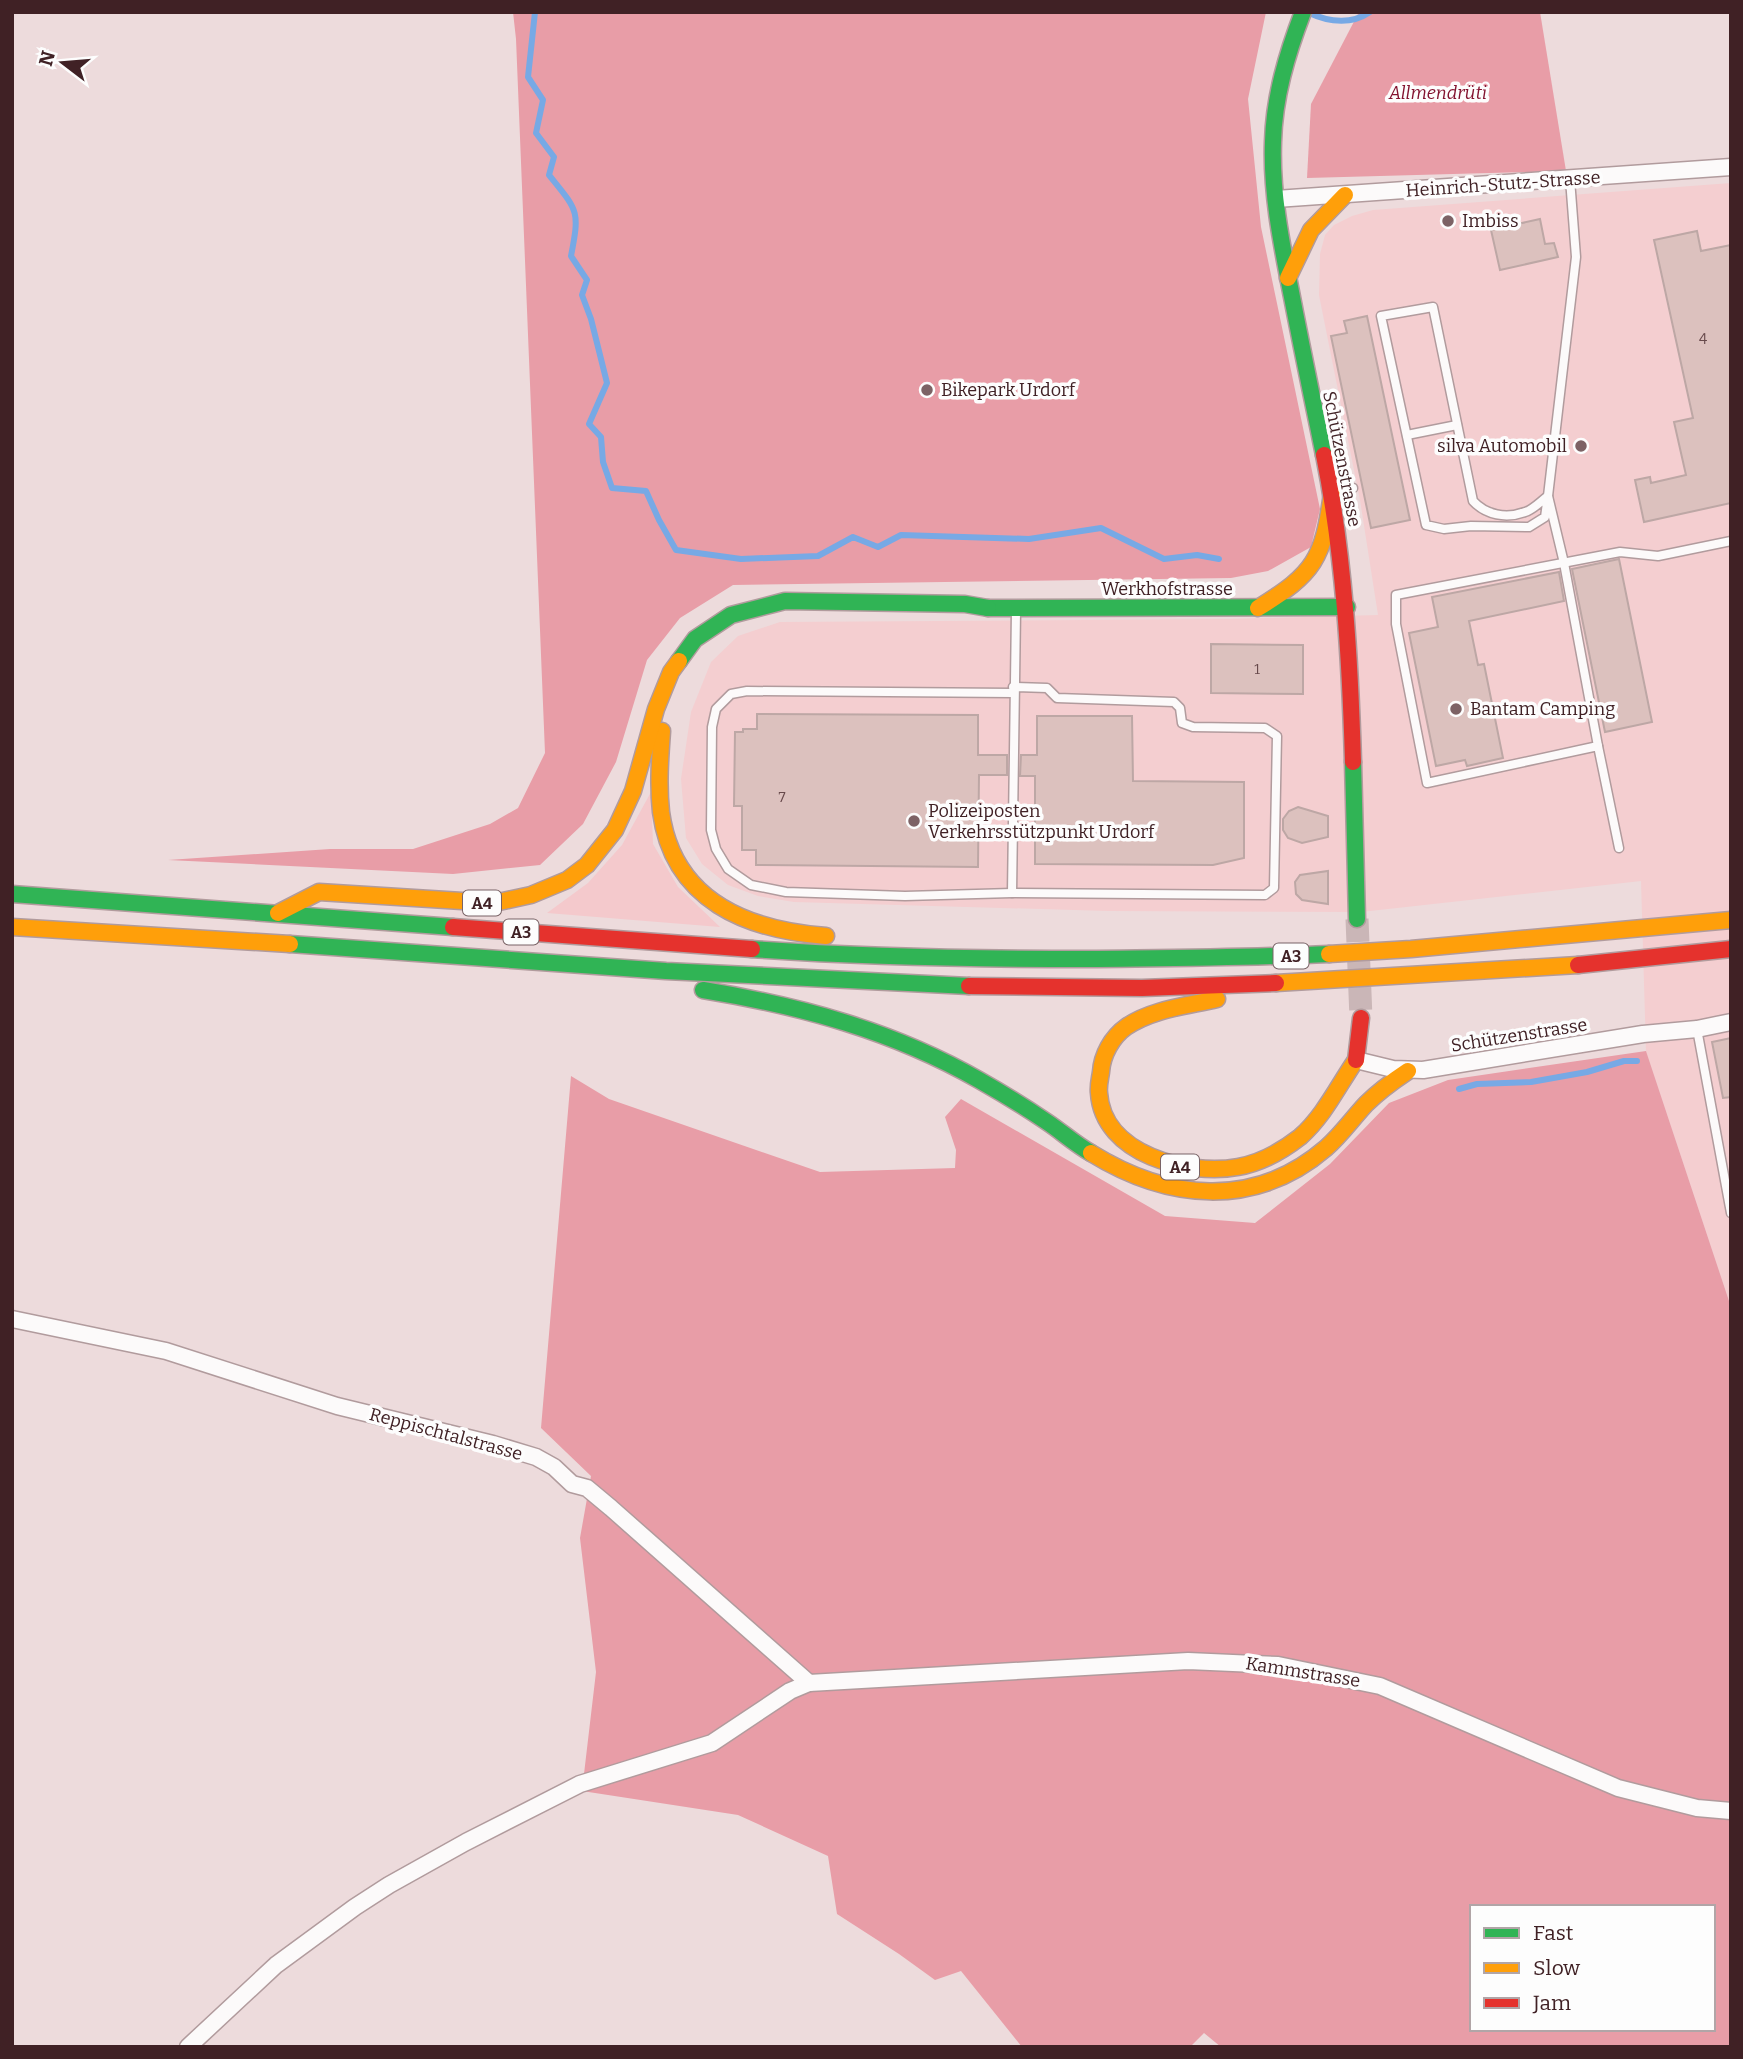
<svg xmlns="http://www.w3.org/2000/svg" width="1743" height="2059" viewBox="0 0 1743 2059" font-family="Bitter,serif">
<rect width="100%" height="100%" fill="#eddbdc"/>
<path fill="#f4ced0" d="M1731,183V1307L1646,1051L1641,881L1361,912L1108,911L794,902L758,896L728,885L702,864L686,838L681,779L691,712L711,662L738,636L780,622L1230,619L1378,615L1360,500L1319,295L1320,254L1325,235L1334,225L1352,216L1373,210Z"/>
<path fill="#f4c9cc" d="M651,792L653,844L678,887L720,927L547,913L588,883L622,845Z"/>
<g fill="#e89da7" fill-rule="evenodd">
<path d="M513,12H1266L1248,99L1261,227L1320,509L1311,547L1268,571L1231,578L733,585L680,618L647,660L616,762L583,824L540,865L453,874L168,860L330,849H413L490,824L518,808L545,753L516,39Z"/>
<path d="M1359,12H1540L1566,171L1307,178L1311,104Z"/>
<path d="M1646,1051L1731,1307V2047H1221L1204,2033L1190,2047H1022L961,1971L935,1980L899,1954L837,1914L828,1856L738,1815L582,1791L596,1672L580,1538L591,1476L541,1428L571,1076L609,1099L820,1172L955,1168L956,1150L945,1117L961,1099L1165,1216L1255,1223L1330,1164L1389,1103L1448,1080ZM1472,1907H1713V2029H1472Z"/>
</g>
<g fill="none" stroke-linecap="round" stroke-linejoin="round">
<g stroke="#77a9e5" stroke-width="6">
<path d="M535,12L528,77L543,100L536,133L554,157L549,175C578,211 580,210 571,256L587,280L582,295L591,319L607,383L589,424L601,437L603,462L612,488L646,491L659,520L676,550L741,559L818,556L853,537L878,547L901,535L1029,539L1101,528L1164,559L1197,555L1219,559"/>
<path d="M1307,12C1328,22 1351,25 1370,12"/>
<path d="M1459,1089L1477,1084L1531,1082L1587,1072L1624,1061H1637"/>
</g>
</g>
<g fill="#dcc1be" stroke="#bda7a5" stroke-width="2">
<path d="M1540,219L1545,244L1554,243L1558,257L1500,270L1491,230Z"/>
<path d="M1697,231L1701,251L1731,245V503L1644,522L1635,480L1650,477L1651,483L1686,475L1674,422L1693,418L1654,240Z"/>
<path d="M1367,316L1410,520L1371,528L1331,336L1347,333L1344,321Z"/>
<path d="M1619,559L1652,722L1605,732L1572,569Z"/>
<path d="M1559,572L1564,601L1469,621L1478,665L1484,664L1503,758L1467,766L1465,760L1436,766L1409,633L1438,627L1432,597Z"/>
<path d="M1211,644L1303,645V694L1211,693Z"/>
<path d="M757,714L978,715V755H1007V775H979L978,867L756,865V850H742V806H734L735,732H743V729H757Z"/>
<path d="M1037,716H1132L1133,781L1244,782V858L1213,865L1035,864V776H1020L1021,755H1037Z"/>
<path d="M1298,807L1328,816V837L1302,843L1288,838L1283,830V819L1289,811Z"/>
<path d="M1328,871V904L1302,900L1296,894L1295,882L1300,875Z"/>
<path d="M1731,1038V1097L1723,1098L1712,1042Z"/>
</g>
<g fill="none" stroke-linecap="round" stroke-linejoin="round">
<path stroke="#cab6b7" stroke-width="23" stroke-dasharray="23 11" stroke-linecap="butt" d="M1357,919L1361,1018"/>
<g stroke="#b19b9d" stroke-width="11">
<g id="lane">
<path d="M1570,179L1576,257L1548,496L1564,563L1598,746"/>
<path d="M1433,307L1473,501C1486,515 1506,519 1525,512C1533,510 1541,501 1548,496L1545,517L1529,527L1471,526L1444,529L1426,525L1381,316Z"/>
<path d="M1407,435L1457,425"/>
<path d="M1335,492L1353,488"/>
<path d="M1013,693L747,691L731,694L716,709L712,727L711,830L716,849L728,869L751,885L786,892L905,896L1012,893L1265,895L1274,888L1277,736L1265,728L1193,727L1182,723L1180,708L1174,702L1057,698L1047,688L1013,687"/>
<path d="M1619,848L1598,746L1427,783L1396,624V595L1620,552L1658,556L1731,541"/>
<path d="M1012,893L1016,611"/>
<path d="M1697,1029L1731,1213"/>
</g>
</g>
<g stroke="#b19b9d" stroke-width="19">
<g id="street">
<path d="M1276,199L1731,167"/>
<path d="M1356,1060L1393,1069L1423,1070L1643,1034L1697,1029L1731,1022"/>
<path d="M12,1319L166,1351L337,1406L493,1444L536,1457L554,1467L572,1484L587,1488L611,1508L809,1683"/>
<path d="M188,2047L276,1965L355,1907L389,1885L466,1842L580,1784L712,1743L790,1691L809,1683L1188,1661L1278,1665L1380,1686L1618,1788L1697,1808L1731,1811"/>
</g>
</g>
<g stroke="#b19b9d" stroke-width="19">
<g id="fast">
<path d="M1303,12C1287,54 1274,97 1273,142C1271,194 1282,246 1292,297C1302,349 1313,402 1324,455"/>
<path d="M988,608L1347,607"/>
<path d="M679,661L695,639L731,615L785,601L965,604L988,608"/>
<path d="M1353,762L1357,919"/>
<path d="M12,894L453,927"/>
<path d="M290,944L666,971L969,986"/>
<path d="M752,949C864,957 976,959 1088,959C1169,958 1248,958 1329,954"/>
<path d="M703,990C801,1006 893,1031 979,1080C1002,1093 1025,1107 1047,1122C1062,1132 1075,1144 1091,1153"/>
</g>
</g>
<g stroke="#b19b9d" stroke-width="19">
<g id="slow">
<path d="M1288,278L1311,230L1345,195"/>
<path d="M1258,608C1315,573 1323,559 1332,493"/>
<path d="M662,731C660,758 658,785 661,812C673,901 747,930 826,936"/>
<path d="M278,913L319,892L494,903L531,895L567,880L587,865L615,830L633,791L656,709L671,672L679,661"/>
<path d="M12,927L290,944"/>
<path d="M1329,954L1411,949L1731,920"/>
<path d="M1276,983L1578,965"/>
<path d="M1217,999C1187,1006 1152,1009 1126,1027C1112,1037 1102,1055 1101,1072C1100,1079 1098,1086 1099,1093C1103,1155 1188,1176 1238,1167C1261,1163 1282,1151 1300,1137C1324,1116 1338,1086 1356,1060"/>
<path d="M1091,1153C1167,1200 1254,1210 1326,1148C1341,1135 1352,1119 1366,1104C1378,1092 1393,1081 1408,1071"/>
</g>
</g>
<g stroke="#b19b9d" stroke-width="19">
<g id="jam">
<path d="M1324,455C1344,556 1350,658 1353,762"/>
<path d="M453,927L752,949"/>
<path d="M1578,965L1731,949"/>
<path d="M969,986L1142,988L1276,983"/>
<path d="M1356,1060L1361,1018"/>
</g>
</g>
<use href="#lane" stroke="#fcfafa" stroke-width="8"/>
<use href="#street" stroke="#fcfafa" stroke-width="16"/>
<use href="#fast" stroke="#30b455" stroke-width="16"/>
<use href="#slow" stroke="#ff9f0a" stroke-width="16"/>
<use href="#jam" stroke="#e5322d" stroke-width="16"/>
</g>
<g fill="#7d6265" stroke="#fdfdfd" stroke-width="2.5">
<circle cx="1448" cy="221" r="7"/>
<circle cx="927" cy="390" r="7"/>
<circle cx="1581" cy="446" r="7"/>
<circle cx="1456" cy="709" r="7"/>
<circle cx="914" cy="821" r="7"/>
</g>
<g text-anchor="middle" stroke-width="7" stroke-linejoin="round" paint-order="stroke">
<g font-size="14" fill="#67494b">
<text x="1703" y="344">4</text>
<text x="1257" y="674">1</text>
<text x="782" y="802">7</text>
</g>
<g fill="#fdfdfd" stroke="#796366" stroke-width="2">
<rect x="463" y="890.5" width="38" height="25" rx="5"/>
<rect x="503.5" y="919.5" width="35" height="25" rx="5"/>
<rect x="1273.5" y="943.5" width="35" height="25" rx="5"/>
<rect x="1161" y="1154.5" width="38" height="25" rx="5"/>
</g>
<g font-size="16" font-weight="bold" fill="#402125">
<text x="482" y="909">A4</text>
<text x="521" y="938">A3</text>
<text x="1291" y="962">A3</text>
<text x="1180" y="1173">A4</text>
</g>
<g font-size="18" font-style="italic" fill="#831330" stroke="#fdfdfd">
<text x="1438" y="99">Allmendrüti</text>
</g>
<g font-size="18" fill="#402125" stroke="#fdfdfd">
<text transform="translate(1503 184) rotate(-4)" y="6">Heinrich-Stutz-Strasse</text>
<text transform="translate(1342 459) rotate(79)" y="6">Schützenstrasse</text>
<text x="1167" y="595">Werkhofstrasse</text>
<text transform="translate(1519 1035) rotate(-9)" y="6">Schützenstrasse</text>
<text transform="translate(446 1434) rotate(15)" y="6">Reppischtalstrasse</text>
<text transform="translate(1303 1672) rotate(9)" y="6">Kammstrasse</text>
</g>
<g font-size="18" fill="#402125" stroke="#fdfdfd" text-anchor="start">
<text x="1462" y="227">Imbiss</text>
<text x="941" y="396">Bikepark Urdorf</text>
<text x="1567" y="452" text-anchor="end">silva Automobil</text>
<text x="1470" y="715">Bantam Camping</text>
<text x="928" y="817">Polizeiposten<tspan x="928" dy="21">Verkehrsstützpunkt Urdorf</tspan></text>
</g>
</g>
<rect width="1743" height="2059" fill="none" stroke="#402125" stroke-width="28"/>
<rect x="1470" y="1905" width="245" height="126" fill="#fdfdfd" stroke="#b1a5a7" stroke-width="2"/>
<rect x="1484" y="1928" width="35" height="10" fill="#30b455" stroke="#b1a5a7" stroke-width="2"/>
<text x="1533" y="1940" font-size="21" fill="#402125">Fast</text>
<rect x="1484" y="1963" width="35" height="10" fill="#ff9f0a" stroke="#b1a5a7" stroke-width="2"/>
<text x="1533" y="1975" font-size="21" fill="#402125">Slow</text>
<rect x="1484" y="1998" width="35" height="10" fill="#e5322d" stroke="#b1a5a7" stroke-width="2"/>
<text x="1533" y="2010" font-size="21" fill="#402125">Jam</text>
<g transform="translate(63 63) rotate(286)" stroke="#fdfdfd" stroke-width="5" paint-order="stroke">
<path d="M0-5L12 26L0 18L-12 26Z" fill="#402125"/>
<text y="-10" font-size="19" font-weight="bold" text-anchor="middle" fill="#402125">N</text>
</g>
</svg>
